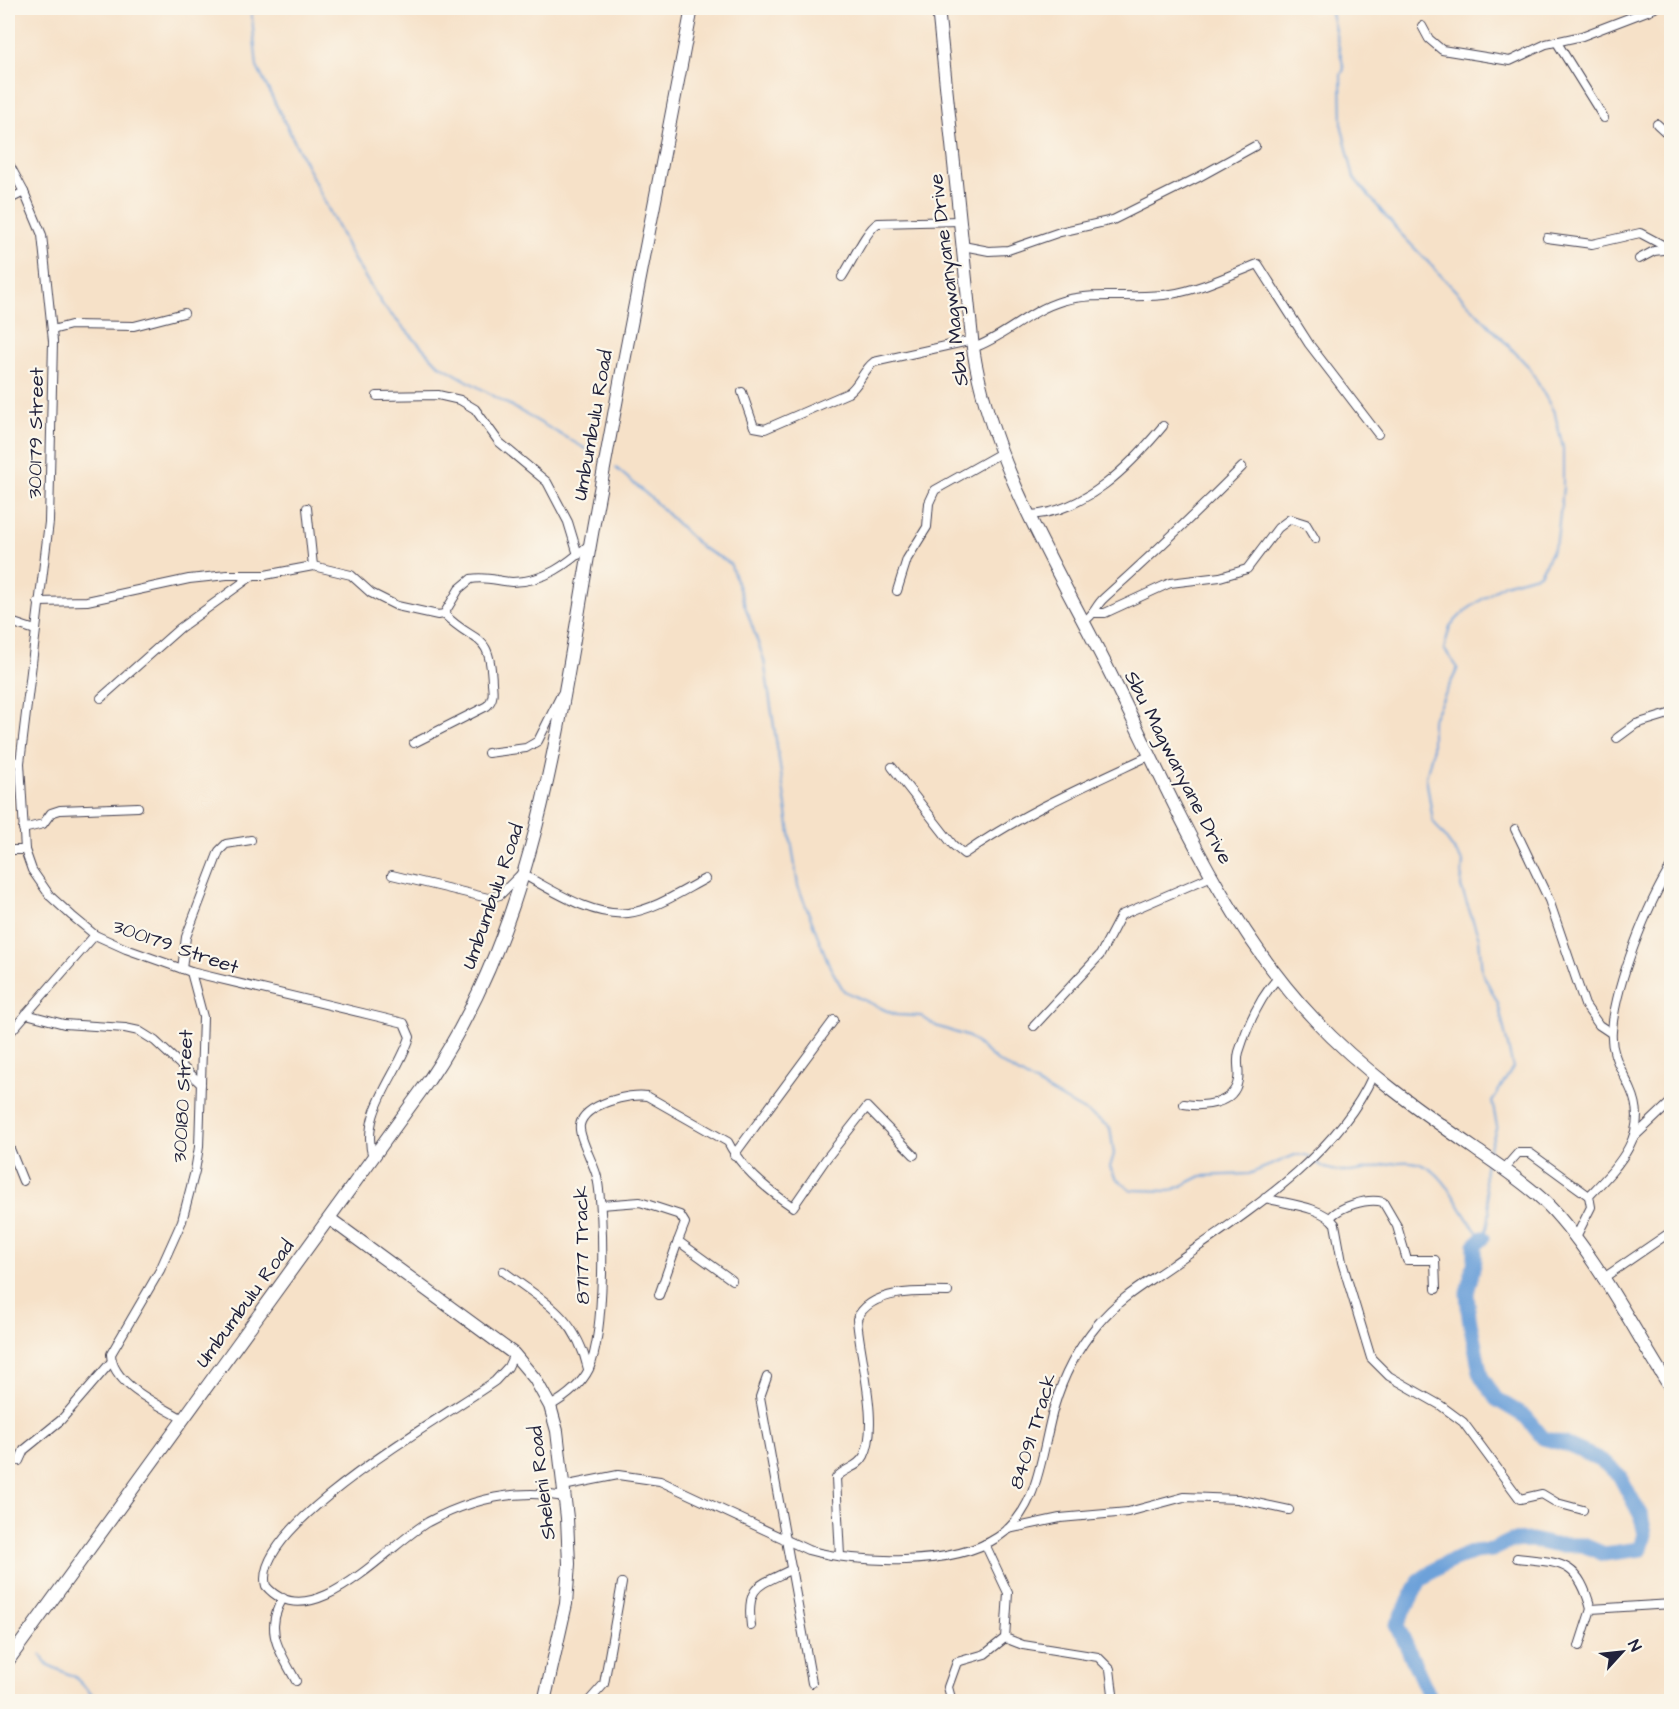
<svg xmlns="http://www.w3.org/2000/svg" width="1679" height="1709" viewBox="0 0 1679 1709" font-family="'Architects Daughter',sans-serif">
<rect width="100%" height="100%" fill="#fbf7ec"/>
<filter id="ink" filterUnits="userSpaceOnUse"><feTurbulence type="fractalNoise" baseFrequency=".0167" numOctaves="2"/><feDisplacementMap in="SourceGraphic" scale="12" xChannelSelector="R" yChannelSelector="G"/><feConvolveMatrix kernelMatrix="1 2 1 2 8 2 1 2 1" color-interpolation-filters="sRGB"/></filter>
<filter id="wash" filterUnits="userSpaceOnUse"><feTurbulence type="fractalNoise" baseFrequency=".008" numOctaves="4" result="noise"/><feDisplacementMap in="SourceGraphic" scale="24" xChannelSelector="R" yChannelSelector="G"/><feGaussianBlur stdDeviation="1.35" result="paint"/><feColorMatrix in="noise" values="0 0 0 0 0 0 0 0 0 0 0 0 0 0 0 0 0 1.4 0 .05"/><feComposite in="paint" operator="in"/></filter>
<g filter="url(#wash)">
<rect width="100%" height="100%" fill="#f6e1c8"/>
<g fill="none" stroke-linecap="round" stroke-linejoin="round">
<g stroke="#6da1d9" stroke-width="2">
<path d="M251,8L257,67L354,260L384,307L438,364L586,449"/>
<path d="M1332,8L1331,13L1344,69L1341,75L1342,128L1354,178L1399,232L1529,367L1555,414L1563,448V487L1557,540L1540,574L1504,584L1465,611L1450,626L1444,649L1458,668L1432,721V753L1426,777L1433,821L1463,862L1461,887L1479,938L1482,972L1498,1003L1513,1068L1492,1101L1497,1126L1488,1153"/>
<path d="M616,468L651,498L702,548L730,563L764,660L798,886L830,967L844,991L896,1015L921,1016L936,1026L969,1037L997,1061L1098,1119L1110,1128L1114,1154L1110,1167L1115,1177L1131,1190L1171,1191L1201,1176L1249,1174L1295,1155H1306L1310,1158"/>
<path d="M1314,1161C1356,1193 1396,1142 1433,1171C1455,1189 1462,1219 1483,1238C1499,1204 1479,1192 1486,1162"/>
<path d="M41,1655L46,1664L75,1677L99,1702"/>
</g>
<path stroke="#6da1d9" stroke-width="15" d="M1432,1702L1397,1625L1420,1580L1442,1565L1474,1552L1492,1550L1511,1541L1532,1540L1553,1545H1583L1604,1554L1641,1549L1645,1534L1641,1516L1619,1475L1599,1459L1565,1444L1543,1438L1526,1417L1496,1399L1481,1376L1469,1317L1467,1293L1475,1260V1245L1483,1238"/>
</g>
</g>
<g filter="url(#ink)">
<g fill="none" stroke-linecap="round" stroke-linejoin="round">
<g stroke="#423f50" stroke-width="10">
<g id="street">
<path d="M1422,26L1429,39L1442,50L1510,61L1546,44L1582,36L1655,8"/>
<path d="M1556,41L1604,118"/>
<path d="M1657,124L1672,138"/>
<path d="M8,162L24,192L42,235L53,341L49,522L20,763L25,850L32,870L50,896L72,916L95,935L126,949L191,972L404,1023L410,1037C397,1077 359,1113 373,1158"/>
<path d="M8,200L24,192"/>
<path d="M1547,238L1592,244L1640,233L1670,249"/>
<path d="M963,246L989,251L1008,250L1060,232L1113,220L1197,178L1255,146"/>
<path d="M1639,259L1654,251L1671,249"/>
<path d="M842,277C851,264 866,230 878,223L960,221"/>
<path d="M52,330L71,325L134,326L184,313"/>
<path d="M973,348C1005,337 1028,311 1062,301C1098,291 1135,300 1171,294C1201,289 1230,275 1258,264L1309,344L1378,434"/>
<path d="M742,392L754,427L765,429L848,393C860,385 862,371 874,362L973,340"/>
<path d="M377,396L438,395L460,400L475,409L499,442L547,482L568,522L578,555"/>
<path d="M307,508L313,566"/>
<path d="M1031,515C1086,511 1129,467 1163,426"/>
<path d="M897,591L907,559L927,527L929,503L935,490L1001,453"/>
<path d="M38,602L87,601L189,579L227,575H265L313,566L351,575L371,593L397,606L438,615L444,614L459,589L471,579C485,576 498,581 512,582C545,582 567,564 590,544"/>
<path d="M1093,613H1105L1170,583L1220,577L1247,569L1278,528L1290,519L1306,524L1315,539"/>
<path d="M8,621L35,630"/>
<path d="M1084,621C1094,616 1095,606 1104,598C1151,556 1197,512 1242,467"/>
<path d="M101,698L180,628L252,576"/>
<path d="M1617,738L1636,724L1672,713"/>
<path d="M414,743L487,706C494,699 493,692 492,683C490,630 476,646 444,614"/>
<path d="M488,753L526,748L538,741L561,695"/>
<path d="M8,760L20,763"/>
<path d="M892,767L953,845L964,854C1024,812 1085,786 1151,755"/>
<path d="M23,829L43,824L51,813L60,810L138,807"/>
<path d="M1515,829L1549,900L1585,1005L1599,1025L1611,1033"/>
<path d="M8,850H25"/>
<path d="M392,875L488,898L500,895L523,872"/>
<path d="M524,875C554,891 592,917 628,913C654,910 682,891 705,879"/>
<path d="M182,969L186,937L219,851L226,844L251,840"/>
<path d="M26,1014L64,1024L125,1028L139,1031L155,1041L201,1084"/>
<path d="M1034,1026L1100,955L1121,915L1212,876"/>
<path d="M8,1035L95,935"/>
<path d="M1184,1104C1203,1107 1234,1105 1238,1080C1240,1071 1236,1062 1239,1052C1247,1027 1260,997 1278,978"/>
<path d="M1635,1136L1672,1101"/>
<path d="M8,1144L23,1181"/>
<path d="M734,1155L834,1020"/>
<path d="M1504,1169L1518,1153H1530L1589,1196"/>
<path d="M1265,1198C1285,1204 1322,1206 1335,1224L1342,1262L1371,1358L1389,1376L1440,1405L1463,1422L1520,1499L1542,1494L1557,1503L1583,1510"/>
<path d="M601,1205L640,1202L680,1215L685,1223L678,1241L732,1280"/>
<path d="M1330,1218C1340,1206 1367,1198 1383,1202L1397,1226L1407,1260H1435L1436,1289"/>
<path d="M1575,1239L1591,1207L1589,1196C1617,1167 1651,1134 1631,1090C1622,1070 1610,1054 1612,1031C1615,985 1648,903 1672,865"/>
<path d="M503,1271C544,1302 576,1316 588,1369"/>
<path d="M1602,1279L1672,1231"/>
<path d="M659,1295L678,1241"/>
<path d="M514,1354L508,1367L495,1381C451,1413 249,1526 266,1586C311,1639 389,1544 428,1522C471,1499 516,1488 565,1497"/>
<path d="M767,1377L760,1397L812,1683"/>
<path d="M550,1406C566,1397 581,1385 589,1369C605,1333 605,1216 597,1177C594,1163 578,1137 580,1125C584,1104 630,1093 647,1096L728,1142C741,1168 769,1191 793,1207L826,1159L867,1107L914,1155"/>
<path d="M183,1419C160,1405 112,1385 111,1354L160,1270L182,1221L195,1171L199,1147L203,1017L191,972"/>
<path d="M19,1461L24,1450L61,1420L112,1361"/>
<path d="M563,1486L618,1475L660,1481L808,1550C858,1564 953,1567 998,1537C1040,1509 1041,1452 1054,1407C1063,1376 1077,1349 1098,1324C1119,1298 1145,1284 1172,1265C1243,1215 1337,1157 1373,1075"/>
<path d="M1008,1529L1060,1518L1128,1512L1184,1497L1238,1499L1289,1510"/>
<path d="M985,1544L1008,1593L1005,1638L1023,1645L1098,1657L1110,1669L1114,1702"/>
<path d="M840,1556L836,1478C844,1468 858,1468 864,1456C880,1425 859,1353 857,1319C870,1289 920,1291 948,1292"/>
<path d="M1517,1558C1563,1563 1578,1561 1591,1609"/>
<path d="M283,1598C263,1631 280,1651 296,1681"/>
<path d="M751,1626C746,1584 759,1586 792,1569"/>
<path d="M1579,1646L1591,1609L1672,1604"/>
<path d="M588,1702L604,1684L622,1583"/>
<path d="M952,1702L948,1687L957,1662L985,1654L1005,1638"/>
</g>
</g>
<g stroke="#423f50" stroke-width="14">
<g id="secondary">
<path d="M938,8L973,348C990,461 1056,566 1107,667C1168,788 1220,920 1315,1020C1362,1070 1419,1110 1475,1149C1498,1165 1521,1180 1542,1199C1593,1248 1633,1330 1672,1390"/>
<path d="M330,1219L514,1354L535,1379L550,1406L557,1431L567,1518L569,1564L566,1604L544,1702"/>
<path d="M8,1661L429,1080C541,914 560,709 595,517C626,347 659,177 692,8"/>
</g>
</g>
<use href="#street" stroke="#fff" stroke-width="8"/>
<use href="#secondary" stroke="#fff" stroke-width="12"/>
</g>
</g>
<g text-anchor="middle" stroke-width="4.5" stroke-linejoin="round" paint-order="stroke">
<g font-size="20" fill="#22223b" stroke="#fbf7ec">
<text transform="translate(948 280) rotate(-97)" y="7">Sbu Magwanyane Drive</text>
<text transform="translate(592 425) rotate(-80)" y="7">Umbumbulu Road</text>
<text transform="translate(35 433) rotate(-89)" y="7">300179 Street</text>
<text transform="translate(1179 767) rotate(63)" y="7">Sbu Magwanyane Drive</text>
<text transform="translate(492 896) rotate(-71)" y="7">Umbumbulu Road</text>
<text transform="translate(176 946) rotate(19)" y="7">300179 Street</text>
<text transform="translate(182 1096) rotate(-87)" y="7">300180 Street</text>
<text transform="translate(581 1245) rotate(-91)" y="7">87177 Track</text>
<text transform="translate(244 1303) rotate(-54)" y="7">Umbumbulu Road</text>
<text transform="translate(1032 1431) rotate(-73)" y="7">84091 Track</text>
<text transform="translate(541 1483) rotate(-97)" y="7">Sheleni Road</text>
</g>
</g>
<rect width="1679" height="1709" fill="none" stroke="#fbf7ec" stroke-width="30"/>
<g transform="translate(1622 1652) rotate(63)" stroke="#fbf7ec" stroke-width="4.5" paint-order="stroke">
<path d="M0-4.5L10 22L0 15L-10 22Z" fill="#22223b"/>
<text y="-9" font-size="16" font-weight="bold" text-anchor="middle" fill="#22223b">N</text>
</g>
</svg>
